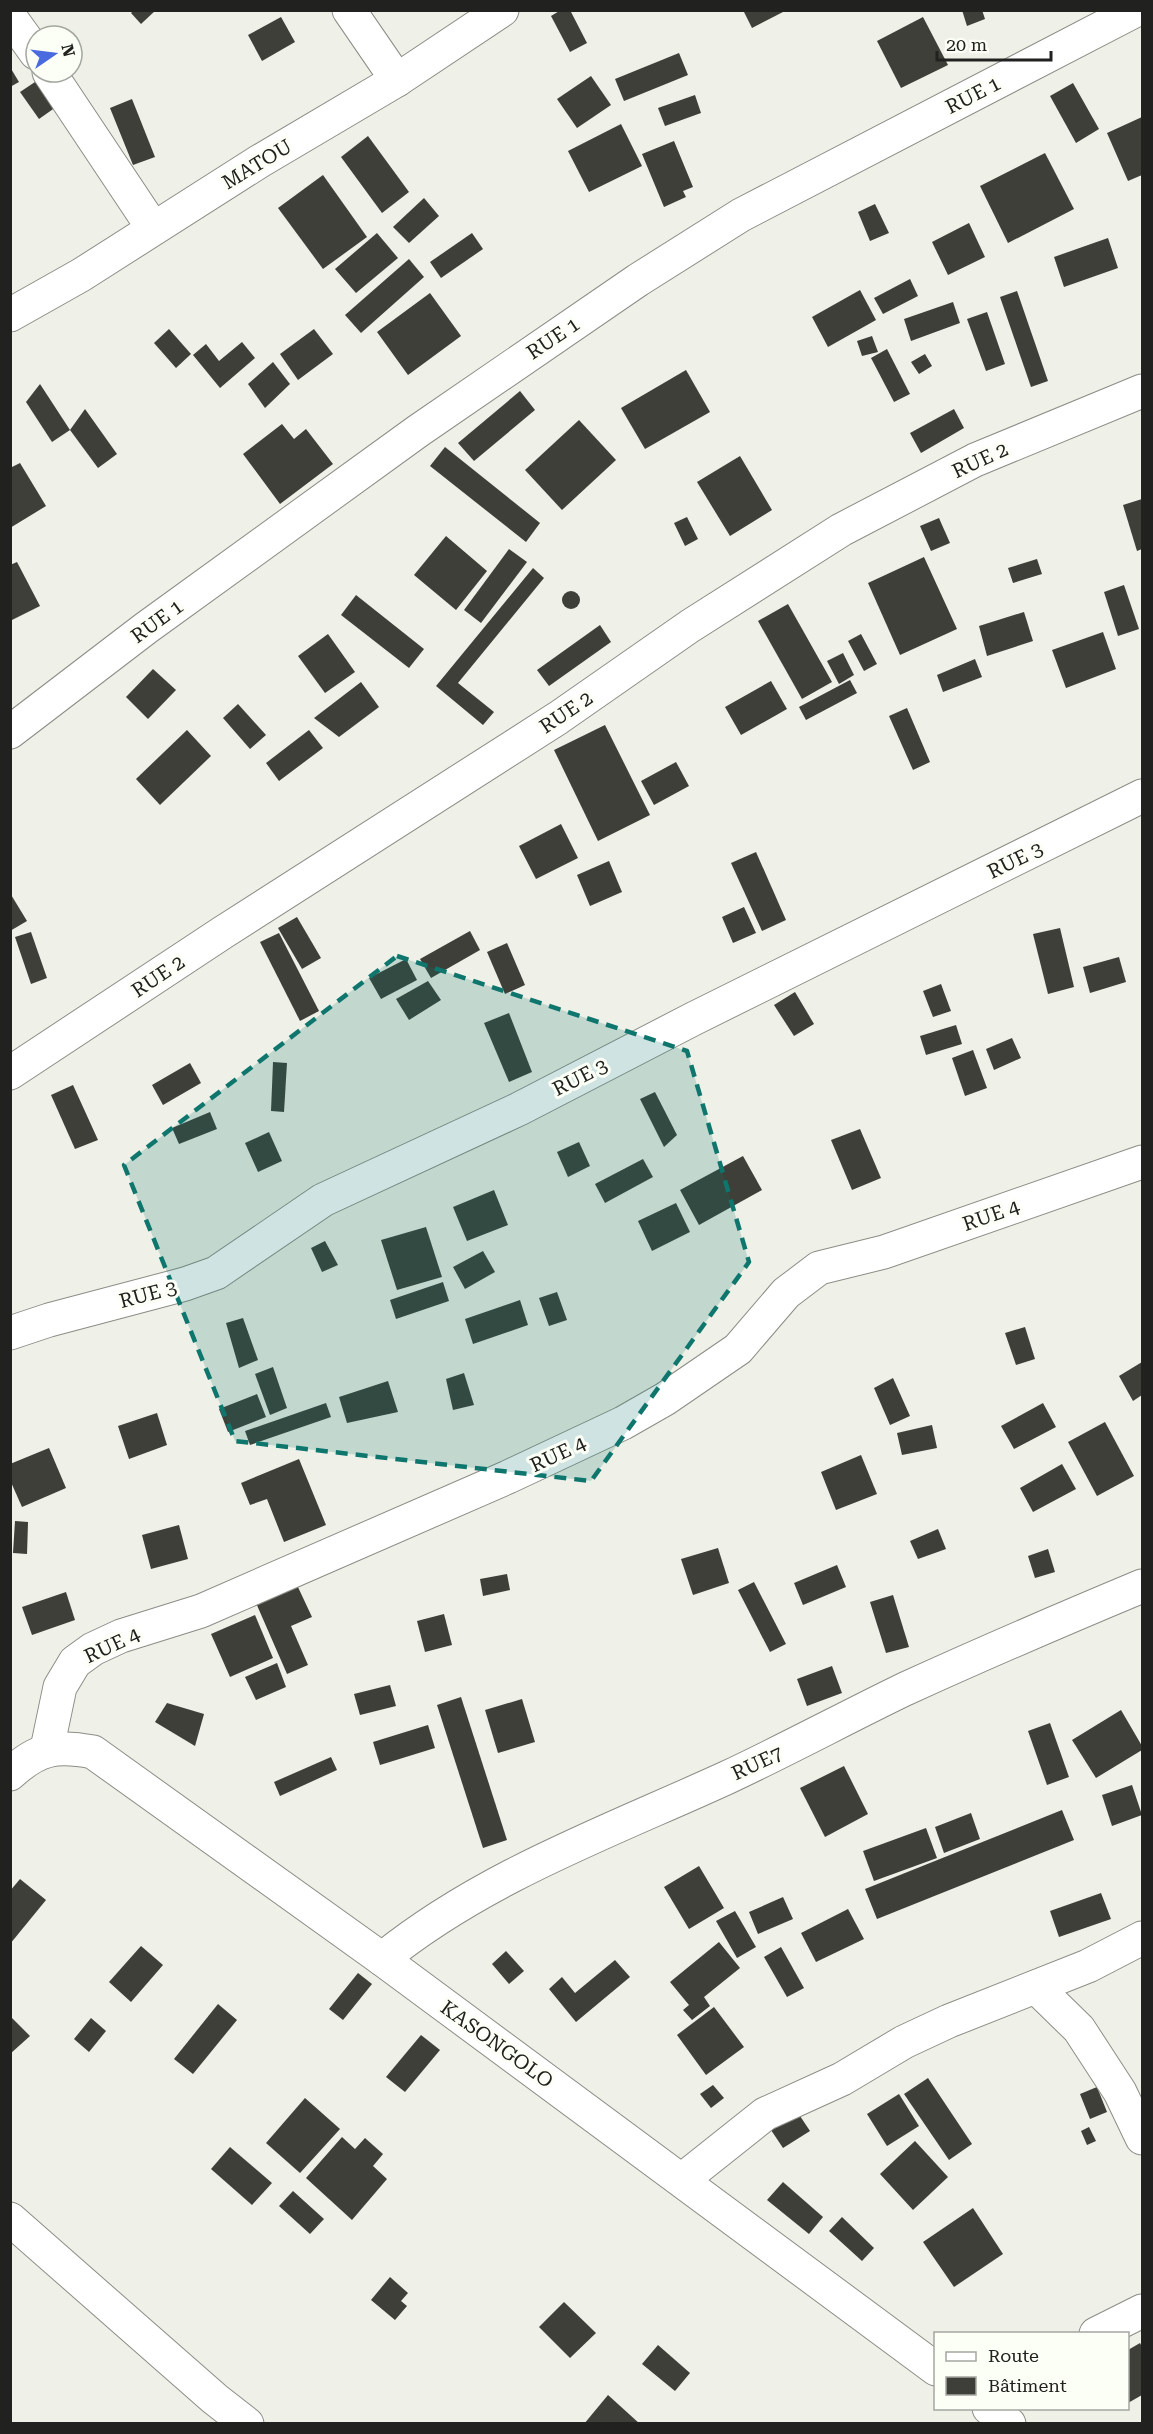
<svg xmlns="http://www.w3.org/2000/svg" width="1153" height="2434" viewBox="0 0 1153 2434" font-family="'Roboto Serif',serif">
<rect width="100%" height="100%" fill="#eff1e8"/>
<g fill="#3d3f38">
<path d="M134,10H156L141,24L131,13Z"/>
<path d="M561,10H570L587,43L570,52L551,16Z"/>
<path d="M743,10H782L783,12L752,28Z"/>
<path d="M962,10H982L985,19L967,26Z"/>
<path d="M281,17L295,42L262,61L248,35Z"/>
<path d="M923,17L948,65L901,88L877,41Z"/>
<path d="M679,53L688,75L624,101L615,79Z"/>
<path d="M10,67L19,82L10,87Z"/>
<path d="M591,76L611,105L577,128L557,99Z"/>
<path d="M38,80L56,107L39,119L20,92Z"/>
<path d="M1073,83L1099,129L1076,143L1050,96Z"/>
<path d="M695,95L701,113L665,126L658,108Z"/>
<path d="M132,99L155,157L133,165L110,108Z"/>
<path d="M1142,117V175L1128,181L1107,133Z"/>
<path d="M621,124L642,166L589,192L568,151Z"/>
<path d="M368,136L409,192L382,213L341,157Z"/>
<path d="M674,141L693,187L683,191L686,197L664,207L642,154Z"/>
<path d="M1045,153L1074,209L1008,243L980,186Z"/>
<path d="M323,175L367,237L323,269L278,208Z"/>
<path d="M424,198L439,216L409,243L393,227Z"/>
<path d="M875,204L889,233L870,241L858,212Z"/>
<path d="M969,223L985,257L948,275L932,242Z"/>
<path d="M377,233L398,258L356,293L335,269Z"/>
<path d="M472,233L483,249L441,278L430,262Z"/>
<path d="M1108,238L1118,268L1064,287L1054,257Z"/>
<path d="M409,259L424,277L361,333L345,315Z"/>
<path d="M910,279L918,296L883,314L874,298Z"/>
<path d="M860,290L876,320L828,347L812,317Z"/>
<path d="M1017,291L1048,381L1031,387L1000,297Z"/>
<path d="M430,293L461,336L408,375L377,332Z"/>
<path d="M953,302L960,323L911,341L904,319Z"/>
<path d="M987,312L1005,364L986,371L967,319Z"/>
<path d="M169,329L191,354L176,368L154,343Z"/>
<path d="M314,329L333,354L298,380L280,354Z"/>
<path d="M872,336L878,352L862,356L857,341Z"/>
<path d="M242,342L255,358L220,388L193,355L206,344L219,361Z"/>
<path d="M887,349L910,394L894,402L871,358Z"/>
<path d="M925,354L932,366L919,374L911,362Z"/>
<path d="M273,362L290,384L265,408L248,384Z"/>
<path d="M686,370L710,412L645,449L621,408Z"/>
<path d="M40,384L70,430L52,442L26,402Z"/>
<path d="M520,391L535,410L474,461L458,443Z"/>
<path d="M85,409L117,454L98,468L70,430Z"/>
<path d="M954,409L964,428L921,453L910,433Z"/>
<path d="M579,420L616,460L562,510L525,470Z"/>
<path d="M282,424L294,439L306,429L333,464L280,504L243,454Z"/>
<path d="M445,447L540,523L526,542L430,466Z"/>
<path d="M740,456L772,510L730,536L697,482Z"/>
<path d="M20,463L46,506L10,528V468Z"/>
<path d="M1142,499V549L1137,551L1123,505Z"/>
<path d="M687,517L698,539L685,546L674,523Z"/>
<path d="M939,518L950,543L931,551L920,526Z"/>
<path d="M446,536L487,571L456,610L414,575Z"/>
<path d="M509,549L527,562L481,623L464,610Z"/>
<path d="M924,557L957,629L900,655L868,583Z"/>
<path d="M1037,559L1042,574L1013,583L1008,568Z"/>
<path d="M17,562L40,606L10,621V565Z"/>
<path d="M533,568L544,578L458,683L494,712L483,725L436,686Z"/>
<path d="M1124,585L1139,629L1118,636L1104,592Z"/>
<circle cx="571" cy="600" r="9"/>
<path d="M356,595L424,649L409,668L341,615Z"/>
<path d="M788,604L832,682L802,699L758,621Z"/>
<path d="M1024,612L1033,641L987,656L979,626Z"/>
<path d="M600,625L611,642L549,686L537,670Z"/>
<path d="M1103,632L1116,669L1066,688L1052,650Z"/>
<path d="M328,634L355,672L325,693L298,656Z"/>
<path d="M861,634L877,664L864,671L848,641Z"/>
<path d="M843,653L854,675L839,684L827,661Z"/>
<path d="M975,659L982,677L943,692L937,675Z"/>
<path d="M153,669L176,690L148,719L126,697Z"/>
<path d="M850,680L857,693L806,720L799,707Z"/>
<path d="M771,681L787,709L741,735L725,707Z"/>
<path d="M361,682L379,707L339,737L314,718Z"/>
<path d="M238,704L266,735L250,749L223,718Z"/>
<path d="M907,708L930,762L913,770L889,716Z"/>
<path d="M605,725L650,815L598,841L554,750Z"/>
<path d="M187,730L211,756L160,805L136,779Z"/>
<path d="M309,730L323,748L279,781L266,763Z"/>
<path d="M676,762L689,786L654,805L641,781Z"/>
<path d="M561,824L578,858L536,879L519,846Z"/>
<path d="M756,852L786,920L762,931L731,863Z"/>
<path d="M609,861L622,892L590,906L577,875Z"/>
<path d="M10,893L27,921L10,931Z"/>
<path d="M744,907L756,933L733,943L722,917Z"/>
<path d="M297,917L321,958L302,969L278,928Z"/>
<path d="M1060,928L1074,987L1048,994L1033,934Z"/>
<path d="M470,931L480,950L431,978L420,959Z"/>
<path d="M31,932L47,978L31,984L15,937Z"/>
<path d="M279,933L319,1011L300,1021L260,942Z"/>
<path d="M507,943L525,985L505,994L487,952Z"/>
<path d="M1119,957L1126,982L1090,993L1083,967Z"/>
<path d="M406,959L417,980L381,999L369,978Z"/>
<path d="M428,981L441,1000L409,1020L396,999Z"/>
<path d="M941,984L951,1011L933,1017L923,991Z"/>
<path d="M795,992L814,1024L794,1036L774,1005Z"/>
<path d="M509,1013L532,1072L509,1082L484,1023Z"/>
<path d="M956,1025L962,1044L926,1055L920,1036Z"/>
<path d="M1012,1038L1021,1058L994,1070L986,1049Z"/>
<path d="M973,1050L987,1088L965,1096L952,1058Z"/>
<path d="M273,1062L287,1063L284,1112L271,1111Z"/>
<path d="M190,1063L201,1083L163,1105L152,1085Z"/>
<path d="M73,1085L98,1140L75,1149L51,1095Z"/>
<path d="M655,1092L677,1135L664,1147L640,1099Z"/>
<path d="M210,1112L217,1129L179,1144L172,1128Z"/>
<path d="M860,1129L881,1178L852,1190L831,1140Z"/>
<path d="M269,1132L282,1161L258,1172L245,1143Z"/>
<path d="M579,1142L590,1166L568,1177L557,1152Z"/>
<path d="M743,1156L762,1190L699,1225L680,1190Z"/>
<path d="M643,1159L653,1177L605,1203L595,1184Z"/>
<path d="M494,1190L508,1225L467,1241L453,1207Z"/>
<path d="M676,1203L690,1232L652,1251L638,1221Z"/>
<path d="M426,1227L442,1277L397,1290L381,1240Z"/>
<path d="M325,1241L338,1265L322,1272L311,1248Z"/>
<path d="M483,1251L495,1272L465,1289L453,1267Z"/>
<path d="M443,1282L449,1301L396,1319L390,1300Z"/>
<path d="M557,1292L567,1320L549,1326L539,1298Z"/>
<path d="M520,1300L528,1325L473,1344L465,1319Z"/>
<path d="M243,1318L258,1360L239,1368L226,1323Z"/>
<path d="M1025,1327L1035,1359L1016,1365L1005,1333Z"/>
<path d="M1142,1362V1395L1133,1401L1119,1376Z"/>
<path d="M273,1367L287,1408L270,1415L255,1374Z"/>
<path d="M464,1373L474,1405L453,1410L446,1379Z"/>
<path d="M893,1378L910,1416L890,1425L874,1388Z"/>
<path d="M388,1381L398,1412L347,1423L339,1397Z"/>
<path d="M257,1394L266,1417L228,1432L219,1409Z"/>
<path d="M326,1403L331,1417L250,1445L245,1431Z"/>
<path d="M1043,1403L1056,1427L1014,1449L1001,1426Z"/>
<path d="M157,1413L167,1445L129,1459L118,1426Z"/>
<path d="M1105,1422L1134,1476L1097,1496L1068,1442Z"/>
<path d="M932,1425L937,1448L902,1455L897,1433Z"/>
<path d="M49,1448L66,1488L22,1507L10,1480V1464Z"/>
<path d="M861,1455L877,1494L836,1510L821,1472Z"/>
<path d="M299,1459L326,1525L284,1542L267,1499L250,1505L241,1483Z"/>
<path d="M1062,1464L1076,1489L1033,1512L1020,1488Z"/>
<path d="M15,1521L28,1522L27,1554L13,1553Z"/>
<path d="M179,1525L188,1559L151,1569L142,1535Z"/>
<path d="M938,1529L946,1549L918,1559L910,1541Z"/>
<path d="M718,1548L729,1583L693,1595L681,1559Z"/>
<path d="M1048,1549L1055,1572L1035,1578L1028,1556Z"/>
<path d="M837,1565L846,1587L803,1605L794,1583Z"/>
<path d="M507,1574L510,1590L483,1596L480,1579Z"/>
<path d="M754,1582L786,1644L770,1652L738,1590Z"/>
<path d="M297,1585L312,1617L291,1626L308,1665L287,1674L256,1603Z"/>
<path d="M66,1592L75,1620L32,1635L22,1607Z"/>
<path d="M893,1595L909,1647L886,1653L870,1602Z"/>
<path d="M444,1614L452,1645L425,1652L417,1621Z"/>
<path d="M255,1615L273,1658L230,1677L211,1634Z"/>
<path d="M277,1663L286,1687L256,1700L245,1677Z"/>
<path d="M832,1666L842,1693L807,1706L797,1679Z"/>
<path d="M390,1685L396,1706L360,1715L354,1694Z"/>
<path d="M461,1697L507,1840L483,1848L437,1705Z"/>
<path d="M522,1699L535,1742L498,1753L485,1710Z"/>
<path d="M167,1703L204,1714L195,1746L155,1722Z"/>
<path d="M1121,1710L1142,1746V1750L1096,1778L1072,1740Z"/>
<path d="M1050,1723L1069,1777L1047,1785L1028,1731Z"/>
<path d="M428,1725L435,1748L380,1765L373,1742Z"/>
<path d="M331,1757L337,1770L280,1796L274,1782Z"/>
<path d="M844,1766L868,1814L825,1837L800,1788Z"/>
<path d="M1132,1785L1142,1815L1112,1826L1102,1795Z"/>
<path d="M1062,1810L1074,1840L877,1919L865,1889Z"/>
<path d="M971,1813L980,1839L944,1853L935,1827Z"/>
<path d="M926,1828L937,1858L874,1881L863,1851Z"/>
<path d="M699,1866L724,1908L689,1929L664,1887Z"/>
<path d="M20,1879L46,1900L10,1944V1891Z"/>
<path d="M1101,1893L1111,1919L1059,1937L1050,1911Z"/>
<path d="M783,1897L793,1919L758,1934L749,1912Z"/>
<path d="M848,1909L864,1939L816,1962L801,1933Z"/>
<path d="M735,1911L756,1947L737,1958L716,1921Z"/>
<path d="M719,1942L740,1968L704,1997L710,2006L692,2020L683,2010L689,2005L670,1982Z"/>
<path d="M141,1946L163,1965L131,2002L109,1982Z"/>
<path d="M781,1947L804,1988L787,1997L764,1957Z"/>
<path d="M506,1951L524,1971L509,1984L492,1964Z"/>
<path d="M615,1960L630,1977L576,2022L549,1989L562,1977L575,1993Z"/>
<path d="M358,1973L372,1984L343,2020L329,2009Z"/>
<path d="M218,2004L237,2020L193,2074L174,2059Z"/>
<path d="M714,2007L744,2047L706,2075L677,2035Z"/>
<path d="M10,2016L30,2036L10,2054Z"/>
<path d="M91,2018L106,2031L89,2052L74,2039Z"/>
<path d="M421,2035L440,2050L405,2092L386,2077Z"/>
<path d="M928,2078L972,2144L949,2160L904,2094Z"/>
<path d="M713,2085L724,2098L711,2108L700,2094Z"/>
<path d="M1097,2087L1107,2112L1090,2119L1080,2094Z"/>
<path d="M899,2094L919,2126L887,2146L867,2114Z"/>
<path d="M305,2098L340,2129L300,2173L266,2143Z"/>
<path d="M798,2113L810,2131L783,2148L771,2130Z"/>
<path d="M1089,2127L1096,2141L1087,2145L1081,2131Z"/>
<path d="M342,2137L355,2149L365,2138L383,2154L373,2166L387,2179L352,2220L306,2178Z"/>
<path d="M915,2141L948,2177L913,2210L880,2174Z"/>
<path d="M230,2147L272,2183L252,2205L211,2169Z"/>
<path d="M783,2182L823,2217L809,2234L767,2200Z"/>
<path d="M293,2191L324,2219L310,2234L279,2206Z"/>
<path d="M973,2208L1003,2254L954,2287L923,2242Z"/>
<path d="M842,2217L874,2248L862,2261L829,2231Z"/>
<path d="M390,2277L408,2293L401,2301L407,2306L395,2320L371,2300Z"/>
<path d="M564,2302L596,2333L570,2358L539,2327Z"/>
<path d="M1140,2343L1142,2347V2395L1128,2403V2350Z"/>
<path d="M658,2345L690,2373L675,2391L642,2364Z"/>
<path d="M608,2395L640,2424H584Z"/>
</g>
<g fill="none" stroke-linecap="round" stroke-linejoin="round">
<g stroke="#8b8e86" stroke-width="35">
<g id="street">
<path d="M349,10L397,80"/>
<path d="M10,17L36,53"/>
<path d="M49,72L153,228"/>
<path d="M10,315L81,275L260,161L397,80L502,10"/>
<path d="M10,732L146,628L418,431L638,280L741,215L1136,10"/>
<path d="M10,1073L222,933L558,718L690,626L841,530L975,460L1142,391"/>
<path d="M10,1333L49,1320L185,1284L216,1273L323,1200L519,1109L693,1019L1142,796"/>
<path d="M47,1749L60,1687L75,1662L93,1649L121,1636L201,1611L508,1477L623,1423L665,1399L738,1349L786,1293L819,1268L884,1252L1142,1162"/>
<path d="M10,1774C38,1748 56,1745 93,1752L382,1959L936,2369"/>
<path d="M382,1959C483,1877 608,1832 726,1778C786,1750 845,1718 905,1689C984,1653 1063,1619 1142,1586"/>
<path d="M1036,1987L1079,2029L1120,2092L1142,2138"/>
<path d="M682,2180L765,2114L842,2079L904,2042L949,2021L1088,1966L1142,1938"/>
<path d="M10,2219L215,2399L247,2424"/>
<path d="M1096,2334L1142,2311"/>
<path d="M989,2408L1009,2424"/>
</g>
</g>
<use href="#street" stroke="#fff" stroke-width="33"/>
</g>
<path fill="#0f766e" fill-opacity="0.2" stroke="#0f766e" stroke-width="4.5" stroke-dasharray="12 8" stroke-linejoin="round" d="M397,956L687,1051L749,1262L591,1481L235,1441L124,1165Z"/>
<g text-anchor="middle" stroke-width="6" stroke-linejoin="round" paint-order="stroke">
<g font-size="20" fill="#21221f" stroke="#fcfff6">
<text transform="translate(973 95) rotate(-27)" y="7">RUE 1</text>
<text transform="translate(257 164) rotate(-31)" y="7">MATOU</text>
<text transform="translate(553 338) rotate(-34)" y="7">RUE 1</text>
<text transform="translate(980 460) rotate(-25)" y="7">RUE 2</text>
<text transform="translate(157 621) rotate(-36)" y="7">RUE 1</text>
<text transform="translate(566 712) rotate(-34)" y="7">RUE 2</text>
<text transform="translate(1015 860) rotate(-26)" y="7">RUE 3</text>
<text transform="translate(158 976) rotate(-34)" y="7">RUE 2</text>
<text transform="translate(580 1077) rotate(-27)" y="7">RUE 3</text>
<text transform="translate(991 1215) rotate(-19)" y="7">RUE 4</text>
<text transform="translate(148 1294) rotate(-15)" y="7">RUE 3</text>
<text transform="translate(558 1454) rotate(-25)" y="7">RUE 4</text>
<text transform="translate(112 1645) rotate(-25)" y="7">RUE 4</text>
<text transform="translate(757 1763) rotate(-25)" y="7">RUE7</text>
<text transform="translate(497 2044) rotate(36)" y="7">KASONGOLO</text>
</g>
</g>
<rect width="1153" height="2434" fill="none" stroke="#21221f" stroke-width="24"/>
<rect x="934" y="2332" width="195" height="78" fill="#fcfff6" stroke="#a4a7a0" stroke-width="1.5"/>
<rect x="946" y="2352" width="30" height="9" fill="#ffffff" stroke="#a4a7a0" stroke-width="1.5"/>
<text x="988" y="2362" font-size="18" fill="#21221f">Route</text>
<rect x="946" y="2377" width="30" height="18" fill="#3d3f38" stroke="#a4a7a0" stroke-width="1.5"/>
<text x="988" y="2392" font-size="18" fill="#21221f">Bâtiment</text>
<g transform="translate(54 54) rotate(76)"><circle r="28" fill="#fcfff6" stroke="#a4a7a0" stroke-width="1.5"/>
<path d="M0-4.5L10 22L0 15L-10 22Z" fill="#4a6bdf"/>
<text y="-9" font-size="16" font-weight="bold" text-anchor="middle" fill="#21221f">N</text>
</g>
<path d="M937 51v9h114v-9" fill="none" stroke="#21221f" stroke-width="3"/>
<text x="946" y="51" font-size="18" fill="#21221f" stroke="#fcfff6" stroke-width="4.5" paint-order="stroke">20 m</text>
</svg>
